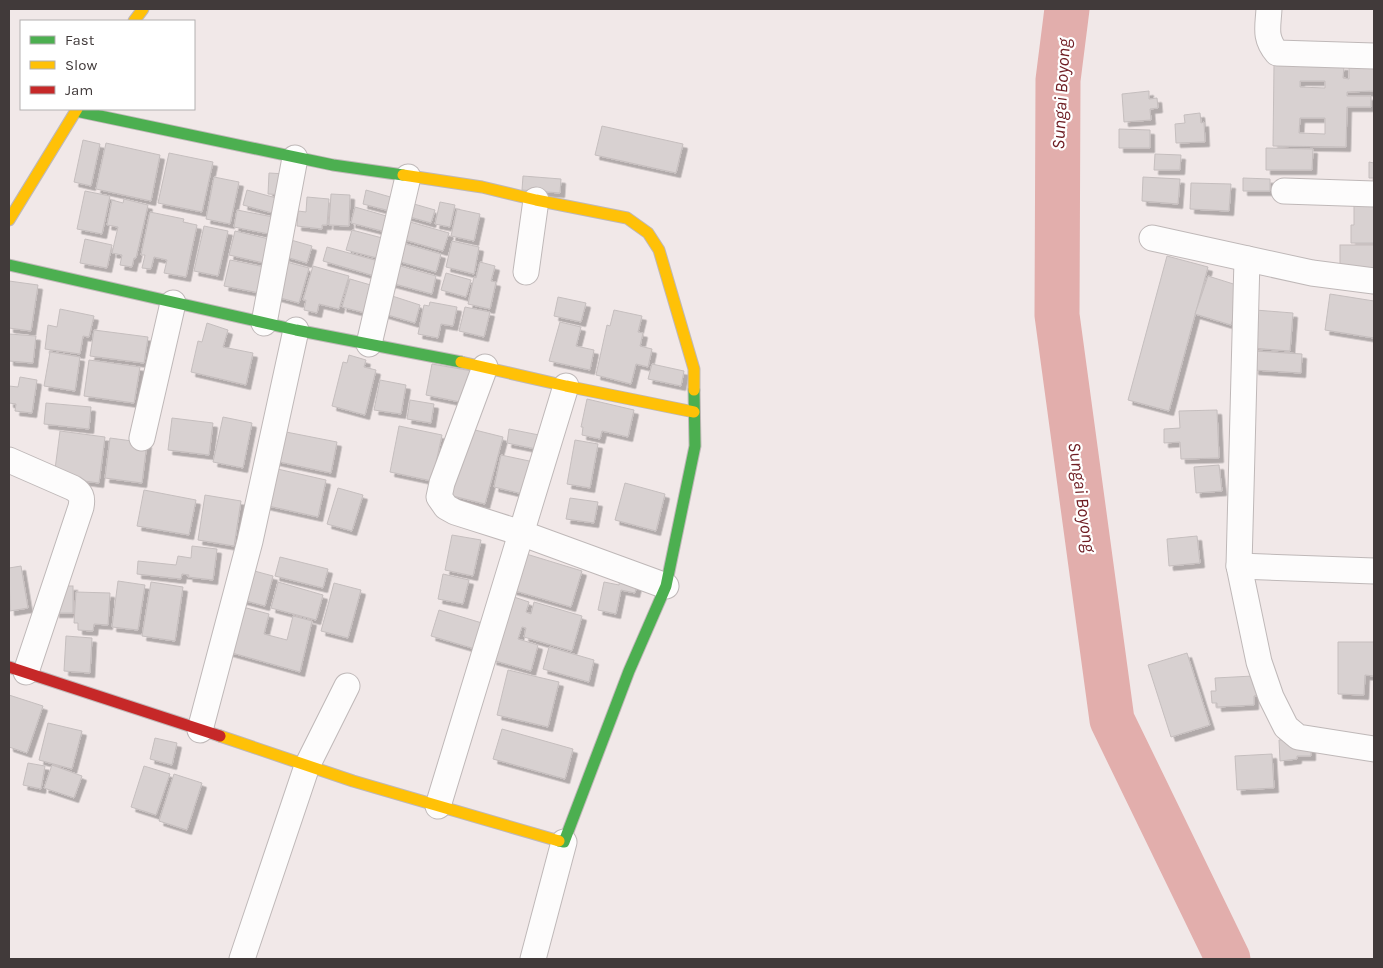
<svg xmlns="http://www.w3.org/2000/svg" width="1383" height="968" viewBox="0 0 1383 968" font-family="Karla,sans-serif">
<defs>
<filter id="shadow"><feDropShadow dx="4.5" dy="4.5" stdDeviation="0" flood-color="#0004"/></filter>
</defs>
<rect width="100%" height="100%" fill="#f1e8e8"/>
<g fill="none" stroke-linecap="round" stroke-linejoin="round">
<path stroke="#e2aeac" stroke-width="45" d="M1067,9L1058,80L1057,315L1112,720L1228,959"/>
</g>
<g fill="#d8d1d1" stroke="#c5bebe" fill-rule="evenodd" filter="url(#shadow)">
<path d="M1274,65L1344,66L1343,78L1349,79V66L1374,67V91L1347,92V96H1371V107H1347L1346,147L1273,146ZM1300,81H1325V88L1300,87ZM1300,118H1325V134L1299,133Z"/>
<path d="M1149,91V99L1157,98L1158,108L1150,109L1151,120L1124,122L1122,94Z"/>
<path d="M1200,113L1201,123L1204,122L1205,142L1176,143L1175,124L1185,123L1184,115Z"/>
<path d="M602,126L683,144L676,173L595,155Z"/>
<path d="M1119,129L1150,130V148H1119Z"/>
<path d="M83,140L100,144L91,186L74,182Z"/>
<path d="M106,143L160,155L151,201L96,189Z"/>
<path d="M1266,148L1313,149L1312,170H1266Z"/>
<path d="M169,153L213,162L202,212L158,203Z"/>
<path d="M1155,154L1181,155L1180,170H1154Z"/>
<path d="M1369,162L1374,163V178H1369Z"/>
<path d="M269,173L286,174L285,195L268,194Z"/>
<path d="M523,176L561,179L560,193L522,190Z"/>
<path d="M214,177L239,182L230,224L206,219Z"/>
<path d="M1143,177L1180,179L1178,204L1142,201Z"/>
<path d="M1243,178L1270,179V191H1243Z"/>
<path d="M1191,183L1231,184L1229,211L1190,209Z"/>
<path d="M247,190L280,199L276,214L243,205Z"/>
<path d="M366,190L394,198L390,211L363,204Z"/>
<path d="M85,191L110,196L102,234L77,229Z"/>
<path d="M331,194L350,195L349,226L329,225Z"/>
<path d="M307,197L329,199L327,225H322V229L297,226L298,211L306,212Z"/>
<path d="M124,199L148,205L136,258H134L132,267L120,265L122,255L112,253L118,227L107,225L112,200L123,203Z"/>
<path d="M1354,201H1374V243H1351V225H1354Z"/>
<path d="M407,202L435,210L431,223L403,215Z"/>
<path d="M440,202L455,205L450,227L435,224Z"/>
<path d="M355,207L390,217L386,232L351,223Z"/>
<path d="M457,209L480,214L474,241L451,236Z"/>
<path d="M237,210L278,218L274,235L234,227Z"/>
<path d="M150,212L184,219L183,222L197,225L186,277L164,273L167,260L154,257L151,269L142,268L145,255H141Z"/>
<path d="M403,220L449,233L443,251L398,238Z"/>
<path d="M204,226L228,231L218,276L194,271Z"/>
<path d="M352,230L386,239L381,259L346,250Z"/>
<path d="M235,231L269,239L264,263L229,255Z"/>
<path d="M284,238L312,246L307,263L279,255Z"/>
<path d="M85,239L112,245L107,268L80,263Z"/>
<path d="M452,241L479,247L474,274L446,267Z"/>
<path d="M399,242L441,254L436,272L394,260Z"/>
<rect x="1340" y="245" width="34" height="29"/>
<path d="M327,247L382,262L378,277L323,261Z"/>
<path d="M1167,256L1208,267L1169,411L1128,400Z"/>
<path d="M230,260L270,268L265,294L224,286Z"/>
<path d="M283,261L309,268L299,303L273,296Z"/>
<path d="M480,262L495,266L491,281L496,282L490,309L468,304L474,277L476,278Z"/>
<path d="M397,265L436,276L432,294L391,283Z"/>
<path d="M313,266L349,276L339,309L319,304L317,313L304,310L306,300H303Z"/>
<path d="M446,273L471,280L466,297L441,290Z"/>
<path d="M1208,276L1243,287L1231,325L1195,314Z"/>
<path d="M350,279L381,288L373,315L342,307Z"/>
<path d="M9,281L38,285L31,331L9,328Z"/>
<path d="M386,294L420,305L415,323L381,313Z"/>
<path d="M1330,294L1374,301V338L1325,330Z"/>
<path d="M558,297L586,303L581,322L554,316Z"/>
<path d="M430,302L457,307L453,326L441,324L438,338L418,334L424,305L429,306Z"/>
<path d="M465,307L490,312L484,337L459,331Z"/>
<path d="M60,309L94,316L89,337L83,336L80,354L45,349L48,325L57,327Z"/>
<path d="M614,310L642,316L638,332L643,333L640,346L652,349L648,367L636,364L631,384L596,375L607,325L610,326Z"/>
<path d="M1255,310L1293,313L1290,351L1252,348Z"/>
<path d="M560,322L581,327L576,346L594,350L590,370L549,361Z"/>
<path d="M207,323L228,330L223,347L253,353L246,385L191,372L198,341L202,342Z"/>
<path d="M94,330L148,337L144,363L90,356Z"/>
<path d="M9,334L36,336L33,363L9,361Z"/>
<path d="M1255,351L1302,354L1301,373L1254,370Z"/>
<path d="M50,352L80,357L75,391L44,386Z"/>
<path d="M349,355L366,360L364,367L376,370L365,415L332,406L343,362L347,363Z"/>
<path d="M89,360L140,367L134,403L84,396Z"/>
<path d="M432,364L472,371L465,403L426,395Z"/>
<path d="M652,364L684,371L681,386L648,379Z"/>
<path d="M20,377L37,380L32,413L15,411L16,404L9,403V386L18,387Z"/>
<path d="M380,380L406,385L401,414L374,410Z"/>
<path d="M587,399L634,410L628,437L602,431L600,439L582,435L583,427H581Z"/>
<path d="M410,400L434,404L431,423L407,419Z"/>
<path d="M46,403L91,407L89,429L44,424Z"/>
<path d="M1217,410L1219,458L1181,459L1180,442L1164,443V429L1180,428L1179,411Z"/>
<path d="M223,417L252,423L243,468L213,462Z"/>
<path d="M172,418L213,423L209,455L168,450Z"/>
<path d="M399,426L442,435L432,481L390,472Z"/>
<path d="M467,428L503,437L485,504L449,495Z"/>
<path d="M509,429L539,435L536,449L507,443Z"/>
<path d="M60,431L105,437L99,483L54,477Z"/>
<path d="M281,431L337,442L331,473L275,461Z"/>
<path d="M110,438L147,443L142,483L105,478Z"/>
<path d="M575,440L598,444L590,488L567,484Z"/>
<path d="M501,455L534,462L527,495L494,487Z"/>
<path d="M1219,465L1222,491L1196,493L1194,467Z"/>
<path d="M273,468L326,480L318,517L264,505Z"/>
<path d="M625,483L665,494L656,531L615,520Z"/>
<path d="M338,488L363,495L352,531L327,524Z"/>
<path d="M144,490L196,500L189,535L137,526Z"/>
<path d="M205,495L241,501L234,546L198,540Z"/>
<path d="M570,498L598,502L594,523L566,519Z"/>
<path d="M452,535L481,540L473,576L445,570Z"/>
<path d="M1197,536L1200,563L1169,566L1167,539Z"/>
<path d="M192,546L217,549L213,580L188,577L189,575L182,574L181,579L137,574L138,561L176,565L178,556L191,558Z"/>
<path d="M523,553L582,571L571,607L512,590Z"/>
<path d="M280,557L328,569L323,588L275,576Z"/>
<path d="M21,566L28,608L10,611L9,568Z"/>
<path d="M247,569L273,576L265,606L239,599Z"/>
<path d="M443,574L469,580L463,604L438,599Z"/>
<path d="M620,578L638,581L635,593L621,590L616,614L598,610L604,582L619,585Z"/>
<path d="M118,581L145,585L138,630L112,627Z"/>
<path d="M151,582L183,587L175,641L142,636Z"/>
<path d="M278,582L323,595L316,620L271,608Z"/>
<path d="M334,583L361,590L348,638L321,631Z"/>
<rect x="55" y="586" width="18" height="27"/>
<path d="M76,592L110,593L108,625L94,624L93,631L78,630V623H74Z"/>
<path d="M511,596L529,602L526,612L531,614L534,602L582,616L572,651L524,637L526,628L522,627L518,639L538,645L531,671L492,660Z"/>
<path d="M239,606L269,614L264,634L287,640L293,616L312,621L300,672L225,651Z"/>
<path d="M439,610L482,623L475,649L431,636Z"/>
<path d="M66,636L92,638L90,673L64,671Z"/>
<path d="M1338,642H1374V676L1365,675L1364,695L1338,694Z"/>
<path d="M549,647L594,660L589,682L543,669Z"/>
<path d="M1187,653L1210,725L1171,737L1148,665Z"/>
<path d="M508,670L559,682L548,727L497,715Z"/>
<path d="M1253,676V685L1260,684L1261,695L1254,696V705L1217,707V703H1212L1211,691H1216L1215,678Z"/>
<path d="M9,695L43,706L27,753L9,747Z"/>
<path d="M48,723L82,731L72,769L39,760Z"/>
<path d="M502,729L573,749L565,779L493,759Z"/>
<path d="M155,738L177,743L172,765L150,759Z"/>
<path d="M1296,739L1311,743V756H1297V759L1280,761L1279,740Z"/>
<path d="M1272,754L1274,788L1237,790L1235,756Z"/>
<path d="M28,763L45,766L41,789L23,785Z"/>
<path d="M52,765L82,776L74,798L44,788Z"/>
<path d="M144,766L170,774L156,815L131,807Z"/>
<path d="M174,774L202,783L187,830L159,821Z"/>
</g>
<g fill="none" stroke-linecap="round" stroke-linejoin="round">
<g stroke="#bfb8b8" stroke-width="27">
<g id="street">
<path d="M1269,9C1268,27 1264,38 1277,53L1374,56"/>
<path d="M1284,191L1374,194"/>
<path d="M1152,238L1312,273L1374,281"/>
<path d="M1247,259L1239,566L1259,662L1271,697L1286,727L1298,737L1374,749"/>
<path d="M526,272L536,200"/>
<path d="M264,323L295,158"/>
<path d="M369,344L408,177"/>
<path d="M485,367L442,483L439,497L446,507L455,512L521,533L666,586"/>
<path d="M142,438L173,303"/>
<path d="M9,460L73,488C81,493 83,497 81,507L26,672"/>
<path d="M1239,566L1374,571"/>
<path d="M200,730L250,541L296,330"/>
<path d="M438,806L566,386"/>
<path d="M242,959L307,766L347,686"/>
<path d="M533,959L564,842"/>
</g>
</g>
<g stroke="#bfb8b8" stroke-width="13">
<g id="fast">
<path d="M76,111L333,165L403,175"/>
<path d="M9,265L296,330L461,362"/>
<path d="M559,841L564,842L629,671L666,586L695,446L694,390"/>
</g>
</g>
<g stroke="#bfb8b8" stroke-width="13">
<g id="slow">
<path d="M134,21L143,9"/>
<path d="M403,175L482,187L536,200L627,218L648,233L659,250L694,369V390"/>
<path d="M9,220L77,109"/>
<path d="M461,362L566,386L694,412"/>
<path d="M220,736L353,781L559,841"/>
</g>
</g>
<g stroke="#bfb8b8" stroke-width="13">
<path id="jam" d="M9,667L220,736"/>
</g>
<use href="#street" stroke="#fdfcfc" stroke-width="25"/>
<use href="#fast" stroke="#4caf50" stroke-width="11"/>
<use href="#slow" stroke="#ffc107" stroke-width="11"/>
<use href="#jam" stroke="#c62828" stroke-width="11"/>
</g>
<g text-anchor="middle" stroke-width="4.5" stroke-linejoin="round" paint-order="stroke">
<g font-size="18" font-style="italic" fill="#6e1c22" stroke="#fff">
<text transform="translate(1061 94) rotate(-87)" y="6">Sungai Boyong</text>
<text transform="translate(1082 497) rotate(82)" y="6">Sungai Boyong</text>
</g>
</g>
<rect width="1383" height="968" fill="none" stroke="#413a3a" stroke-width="20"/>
<rect x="20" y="20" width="175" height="90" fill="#ffffff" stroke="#b3b0b0"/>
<rect x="30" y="36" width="25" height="8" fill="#4caf50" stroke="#b3b0b0"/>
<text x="65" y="45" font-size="15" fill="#413a3a">Fast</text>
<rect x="30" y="61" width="25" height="8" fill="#ffc107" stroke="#b3b0b0"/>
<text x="65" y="70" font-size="15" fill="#413a3a">Slow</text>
<rect x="30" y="86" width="25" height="8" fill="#c62828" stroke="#b3b0b0"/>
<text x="65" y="95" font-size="15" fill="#413a3a">Jam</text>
</svg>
